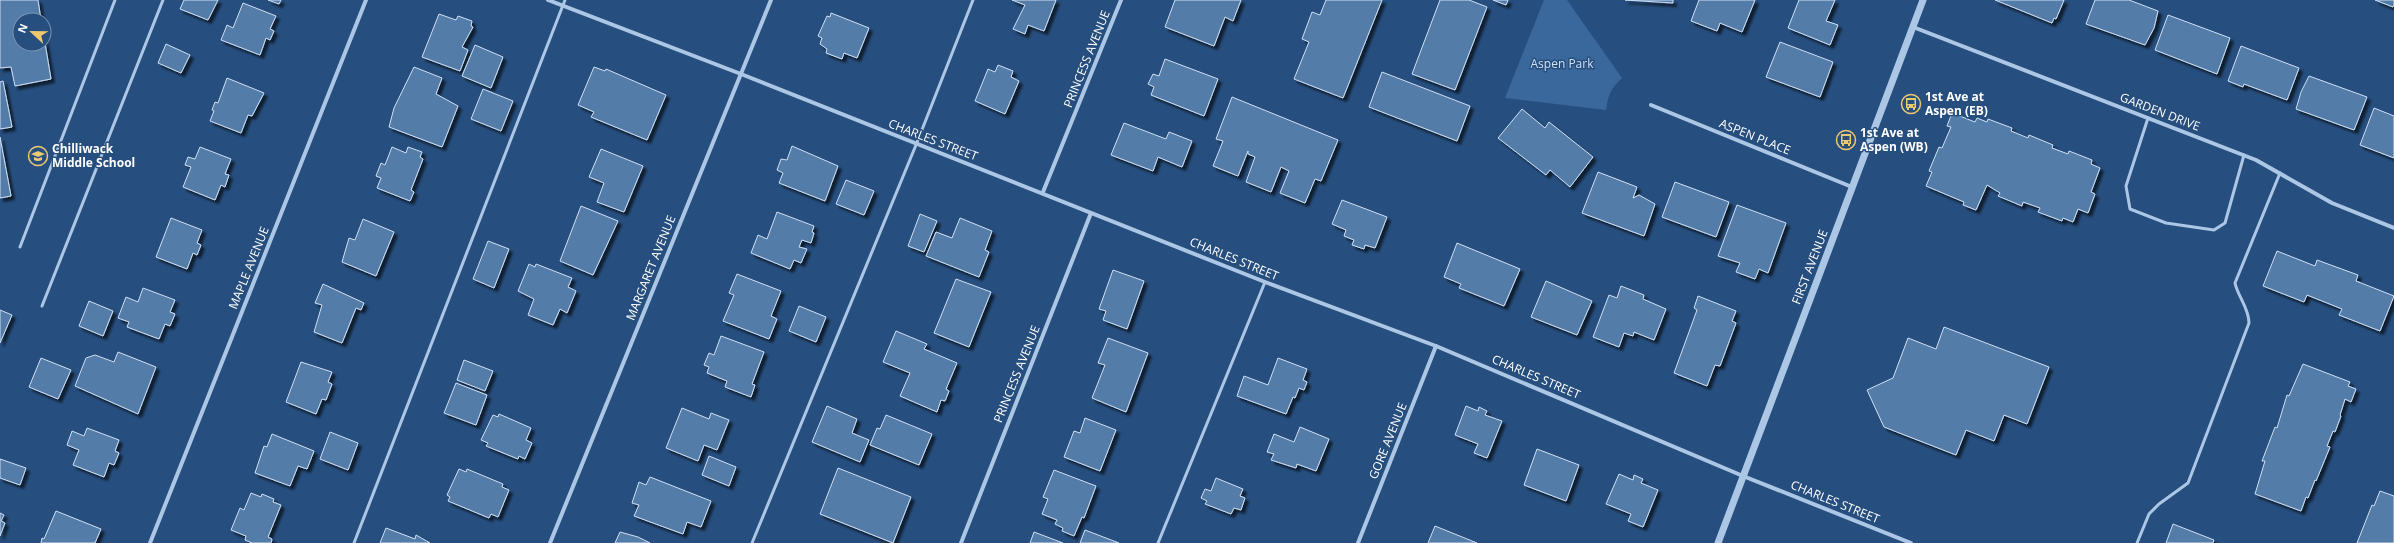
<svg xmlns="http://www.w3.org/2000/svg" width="2394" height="543" viewBox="0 0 2394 543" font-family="'Open Sans',sans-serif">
<defs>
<filter id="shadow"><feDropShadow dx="3.5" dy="3.5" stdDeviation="1" flood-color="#0009"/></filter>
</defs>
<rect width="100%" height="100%" fill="#264e7e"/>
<path fill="#3a689c" d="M1544,0H1567L1622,78C1611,88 1608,95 1606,110L1505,98Z"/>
<g fill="#527ba9" stroke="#cfe0f4" filter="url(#shadow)">
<path d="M0,0H38L41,20H20V44H44V37L51,79L15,86L11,67L0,68Z"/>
<path d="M184,0H218L208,20L180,9Z"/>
<path d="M268,0H281L279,4Z"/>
<path d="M1012,0H1056L1044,31L1028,25L1025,34L1013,29L1025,5Z"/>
<path d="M1175,0H1241L1233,21L1225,17L1214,46L1165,27Z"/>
<path d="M1326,0H1382L1343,98L1294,79L1309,42L1302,39L1312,12L1320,15Z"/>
<path d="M1440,0H1469L1487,7L1455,90L1412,74Z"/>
<path d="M1493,0H1508L1506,5Z"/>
<path d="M1625,0H1673V3Z"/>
<path d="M1699,0H1755L1742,32L1720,23L1717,31L1691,21Z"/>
<path d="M1799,0H1835L1826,21L1838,25L1830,45L1788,28Z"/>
<path d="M1995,0H2064L2056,19L2054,18L2052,23Z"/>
<path d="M2095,0H2129L2158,11L2154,28L2145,45L2086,24Z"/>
<path d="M2375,0H2394V5L2393,7Z"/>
<path d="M243,3L276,16L270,29L274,31L270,40L266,38L260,55L221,40L227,25L233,28Z"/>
<path d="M831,13L869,28L857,58L844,53L842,59L826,53L827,49L820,44L822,38L818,36L827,16L830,17Z"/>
<path d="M439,14L456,20L458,16L472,21L471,26L473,27L462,47L468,50L460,71L422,57Z"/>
<path d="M2168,15L2230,38L2217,74L2155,50Z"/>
<path d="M1780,42L1833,62L1820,97L1766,77Z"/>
<path d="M166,44L190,55L181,73L158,63Z"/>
<path d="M475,45L503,57L491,88L462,76Z"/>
<path d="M2241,46L2299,68L2287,100L2244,84L2243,87L2228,81Z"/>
<path d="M1165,59L1218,79L1204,116L1151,95L1154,87L1148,84L1153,74L1159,76Z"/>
<path d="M998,65L1013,71L1011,77L1019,81L1005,114L975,101L988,69L995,72Z"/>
<path d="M414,67L442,78L436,94L458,106L442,147L389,127L394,108Z"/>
<path d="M594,67L605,71L606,69L666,95L647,140L591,117L594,112L578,105Z"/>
<path d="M1382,72L1470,106L1457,141L1369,107Z"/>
<path d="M2309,76L2367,97L2354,130L2296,109L2301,92Z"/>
<path d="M227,78L264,93L252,116L248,115L241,133L210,121L214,111L212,110L215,102L218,103Z"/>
<path d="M3,81L12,127L0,129V82Z"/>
<path d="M483,89L513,101L501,131L471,119Z"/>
<path d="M1232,97L1338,140L1321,181L1315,179L1305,203L1280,193L1289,171L1281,167L1271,192L1246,182L1255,157L1248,154V151L1238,176L1213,166L1223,141L1216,139Z"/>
<path d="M2374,108L2394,116V158L2360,145Z"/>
<path d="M1522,109L1545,128L1549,122L1593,157L1570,187L1550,170L1546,175L1498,138Z"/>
<path d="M1952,113L1975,122L1977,118L1987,122L1988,119L2012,128L2011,131L2028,138L2029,135L2053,145L2052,148L2068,154L2069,151L2092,160L2091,164L2100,168L2091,192L2095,194L2088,213L2078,209L2073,222L2063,218L2062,221L2038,212L2040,208L2023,202L2022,206L1998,196L2000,193L1987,185L1976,210L1963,205L1964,202L1926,186L1932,172L1929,171L1939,147L1942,148L1951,127L1947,126Z"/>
<path d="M1124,123L1166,139L1169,132L1192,141L1182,167L1158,157L1153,171L1111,155Z"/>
<path d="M0,137L11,196L0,198Z"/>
<path d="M792,146L838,166L825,201L779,183L783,173L777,170L781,159L787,160Z"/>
<path d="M200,147L231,159L225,174L229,175L225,187L221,185L215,200L183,187L191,167L185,165L188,157L195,159Z"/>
<path d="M392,147L406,153L408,147L422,152L420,157L423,159L411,190L414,192L410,201L377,188L381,178L376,176L381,163L385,165Z"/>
<path d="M601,149L643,166L624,212L597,202L604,183L589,177Z"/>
<path d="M1598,172L1637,187L1633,198L1639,195L1655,204L1644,236L1582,213Z"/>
<path d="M846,180L874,191L864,215L836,204Z"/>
<path d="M1675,182L1729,202L1716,237L1662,217Z"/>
<path d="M1342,200L1387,217L1375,248L1365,245L1364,249L1352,245L1354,240L1344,236L1346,230L1332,224Z"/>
<path d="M1737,205L1786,223L1768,273L1759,269L1755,279L1736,272L1740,263L1718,256Z"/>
<path d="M581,206L618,221L593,275L560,261Z"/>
<path d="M777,212L814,226L812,232L814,233L811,243L802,240L799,247L807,249L801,263L794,260L790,269L751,253L758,235L767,239Z"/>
<path d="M920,214L937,221L924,252L908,246Z"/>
<path d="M171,218L202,230L197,243L201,245L197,255L193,253L187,269L156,257Z"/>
<path d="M960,218L992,231L985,250L989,252L979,277L926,256L936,232L952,238Z"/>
<path d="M363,219L394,232L376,276L342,262L349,238L355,240Z"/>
<path d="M488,241L509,249L494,288L473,279Z"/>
<path d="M1457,243L1520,269L1504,306L1459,288L1461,284L1444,277Z"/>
<path d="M2277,251L2315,266L2317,260L2358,275L2356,281L2394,296L2380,331L2339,315L2342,309L2307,295L2304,302L2263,286Z"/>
<path d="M529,264L535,267L536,264L572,278L568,287L576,291L567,313L560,309L553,325L528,315L534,299L518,291Z"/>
<path d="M1113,270L1144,281L1127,329L1103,320L1106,311L1099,309Z"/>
<path d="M737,274L781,291L771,316L777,319L769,339L723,321L734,295L729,293Z"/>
<path d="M956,279L991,292L969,347L934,333Z"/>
<path d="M1546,281L1592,301L1577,335L1531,317Z"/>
<path d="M323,284L364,303L361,310L356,308L342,343L314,332L322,305L315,303Z"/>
<path d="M1621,286L1644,295L1643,299L1666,309L1654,340L1634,332L1633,336L1624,333L1619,347L1593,337L1609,295L1617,298Z"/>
<path d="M143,288L175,300L170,312L175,314L170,326L165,324L159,339L127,327L129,322L118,318L126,297L138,302Z"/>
<path d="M1698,296L1736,311L1732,321L1736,323L1720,366L1715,365L1707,386L1674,373L1697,310L1694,308Z"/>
<path d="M89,301L113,311L103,336L79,326Z"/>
<path d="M799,306L826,317L816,342L789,331Z"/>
<path d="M0,310L12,315L0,343Z"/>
<path d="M1944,327L2049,367L2027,424L2004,415L1994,441L1966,430L1956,455L1884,427L1867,390L1893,378L1908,338L1936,349Z"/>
<path d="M896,331L927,344L924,349L957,363L946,389L949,391L945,401L941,400L937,412L900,396L910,373L883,362Z"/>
<path d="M721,336L764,352L752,384L755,385L751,397L725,387L727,381L707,373L709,367L704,365L709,353L714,355Z"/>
<path d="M1108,338L1148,353L1126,412L1092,398L1105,365L1098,363Z"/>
<path d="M118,352L156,367L138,414L75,386L86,358L95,355L114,362Z"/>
<path d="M41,358L71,370L58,399L29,387Z"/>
<path d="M1278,358L1307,369L1303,380L1307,382L1304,390L1299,388L1295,398L1293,397L1286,414L1237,396L1244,376L1268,385Z"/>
<path d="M464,360L493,371L485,391L457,380Z"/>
<path d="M301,362L332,372L328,382L332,384L326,400L322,399L316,414L286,402Z"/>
<path d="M2303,364L2350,382L2348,386L2356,389L2351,402L2345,399L2340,415L2341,416L2335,432L2333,431L2327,446L2330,447L2316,481L2315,480L2308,498L2306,497L2301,511L2255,494L2265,461H2262L2275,427L2277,428L2287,395L2289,396Z"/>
<path d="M456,383L487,395L476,425L444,413Z"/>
<path d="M827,406L857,419L852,433L869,440L860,462L812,442Z"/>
<path d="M1466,406L1478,411L1479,407L1487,411L1485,415L1502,421L1487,458L1474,453L1478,444L1455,435Z"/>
<path d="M682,408L709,419L711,413L729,420L717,450L704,445L698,461L666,448Z"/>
<path d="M499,414L531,428L526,440L532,443L525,459L519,456L518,459L486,446L488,443L481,440L493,415L498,417Z"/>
<path d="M886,415L932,434L919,465L870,445L877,428L880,429Z"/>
<path d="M1085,418L1116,430L1100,471L1064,457L1074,431L1080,433Z"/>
<path d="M1300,427L1329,439L1316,471L1297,464L1296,468L1271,460L1274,454L1267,452L1274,434L1294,442Z"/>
<path d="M87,428L119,440L115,451L119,453L114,465L109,463L104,477L73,465L79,450L67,445L72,431L84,436Z"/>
<path d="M330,432L358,443L348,470L320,459Z"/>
<path d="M272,434L314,451L307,469L298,466L290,486L255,473L264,446L267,447Z"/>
<path d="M1537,449L1579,465L1566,501L1524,485Z"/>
<path d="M709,456L736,467L729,486L702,475Z"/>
<path d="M0,459L26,468L20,485L0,478Z"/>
<path d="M838,468L911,497L893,543L820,514Z"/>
<path d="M459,469L466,472L467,469L503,484L502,487L509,490L498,517L491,514L489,518L448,501L450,497L447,495Z"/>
<path d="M1054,470L1096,486L1084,518L1082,517L1074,536L1062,531L1063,528L1055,524L1057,520L1042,514L1048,499L1043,497Z"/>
<path d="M1619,474L1633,480L1634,475L1643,479L1641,483L1658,490L1643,527L1628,521L1631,514L1606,504Z"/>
<path d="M650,477L711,501L701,527L687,522L683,534L634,516L639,505L632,503L639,482L646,485Z"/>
<path d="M1216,478L1243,489L1240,496L1245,498L1241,510L1234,508L1231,514L1205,504L1207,501L1201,498L1205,489L1211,491Z"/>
<path d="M2380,491L2394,496V543H2357L2372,505L2374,506Z"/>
<path d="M251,493L261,497L262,494L274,499L273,502L281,505L268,537L272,539L271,543H252L245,540L246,536L231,530L240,508L244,510Z"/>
<path d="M56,511L101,529L95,543H41L42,538L44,539Z"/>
<path d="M0,513L4,515L1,521L5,523L0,536Z"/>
<path d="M2173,524L2214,540L2213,543H2166Z"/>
<path d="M1435,526L1477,543H1428Z"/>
<path d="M386,528L415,539L416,535L430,543H380Z"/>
<path d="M1085,530L1119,543H1080Z"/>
<path d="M620,532L638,537L650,543H615Z"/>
<path d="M1034,532L1063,543H1030Z"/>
</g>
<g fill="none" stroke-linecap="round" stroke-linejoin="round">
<g stroke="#acc7e5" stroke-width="3">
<path d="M2148,118L2126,186L2130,209L2166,223L2214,230L2225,223L2244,155"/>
<path d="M20,247L115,0"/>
<path d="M42,306L163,0"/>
<path d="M354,543L565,0"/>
<path d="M752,543L916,145L973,0"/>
<path d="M1158,543L1265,282"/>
<path d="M2137,543L2149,514L2159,504L2188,483L2249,323C2249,308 2238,297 2235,283L2280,173"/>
</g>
<g stroke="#acc7e5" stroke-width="4">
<path d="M548,0L741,74L1265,282L1436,346L1743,476L1911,543"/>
<path d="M1913,27L2256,160L2332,203L2394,228"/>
<path d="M1651,105L1852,187"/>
<path d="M1043,192L1121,0"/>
<path d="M150,543L366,0"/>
<path d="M550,543L771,0"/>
<path d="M961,543L1091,213"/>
<path d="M1358,543L1436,346"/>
</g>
<path stroke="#acc7e5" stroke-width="7" d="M1718,543L1923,0"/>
</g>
<defs>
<g id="bus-ring" transform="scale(1)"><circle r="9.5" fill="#264e7e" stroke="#eec871" stroke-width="1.5"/><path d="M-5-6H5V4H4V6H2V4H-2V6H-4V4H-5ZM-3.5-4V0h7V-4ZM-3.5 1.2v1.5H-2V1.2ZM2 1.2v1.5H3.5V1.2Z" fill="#eec871"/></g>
<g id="school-ring" transform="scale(1)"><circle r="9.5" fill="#264e7e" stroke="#eec871" stroke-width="1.5"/><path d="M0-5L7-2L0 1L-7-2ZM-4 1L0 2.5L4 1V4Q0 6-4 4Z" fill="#eec871"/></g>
</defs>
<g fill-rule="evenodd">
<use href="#bus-ring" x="1911" y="104"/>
<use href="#bus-ring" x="1846" y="140"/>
<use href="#school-ring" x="38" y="156"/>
</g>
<g text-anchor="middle" stroke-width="3" stroke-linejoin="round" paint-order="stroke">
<g font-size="12" fill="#fff" stroke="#264e7e">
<text transform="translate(1087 59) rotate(-68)" y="4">PRINCESS AVENUE</text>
<text transform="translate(2160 112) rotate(21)" y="4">GARDEN DRIVE</text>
<text transform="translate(1755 137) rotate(22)" y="4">ASPEN PLACE</text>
<text transform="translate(933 140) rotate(21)" y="4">CHARLES STREET</text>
<text transform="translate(1234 259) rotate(22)" y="4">CHARLES STREET</text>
<text transform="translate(1810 267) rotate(-69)" y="4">FIRST AVENUE</text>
<text transform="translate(249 268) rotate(-68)" y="4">MAPLE AVENUE</text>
<text transform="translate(651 268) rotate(-68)" y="4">MARGARET AVENUE</text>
<text transform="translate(1017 374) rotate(-68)" y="4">PRINCESS AVENUE</text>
<text transform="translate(1536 377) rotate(23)" y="4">CHARLES STREET</text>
<text transform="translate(1388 441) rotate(-68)" y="4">GORE AVENUE</text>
<text transform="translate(1835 502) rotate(22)" y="4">CHARLES STREET</text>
</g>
<g font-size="12" fill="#cfe0f4" stroke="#264e7e">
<text x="1562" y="68">Aspen Park</text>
</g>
<g font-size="12" font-weight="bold" fill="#fff" stroke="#264e7e" text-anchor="start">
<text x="1925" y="101">1st Ave at<tspan x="1925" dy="14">Aspen (EB)</tspan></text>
<text x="1860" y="137">1st Ave at<tspan x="1860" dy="14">Aspen (WB)</tspan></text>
<text x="52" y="153">Chilliwack<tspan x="52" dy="14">Middle School</tspan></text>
</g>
</g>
<g transform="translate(32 32) rotate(292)"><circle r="19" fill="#264e7e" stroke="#7d95b2"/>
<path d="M0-3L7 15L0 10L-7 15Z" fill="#eec871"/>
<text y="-6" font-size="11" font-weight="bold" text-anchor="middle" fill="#ffffff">N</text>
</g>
</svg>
